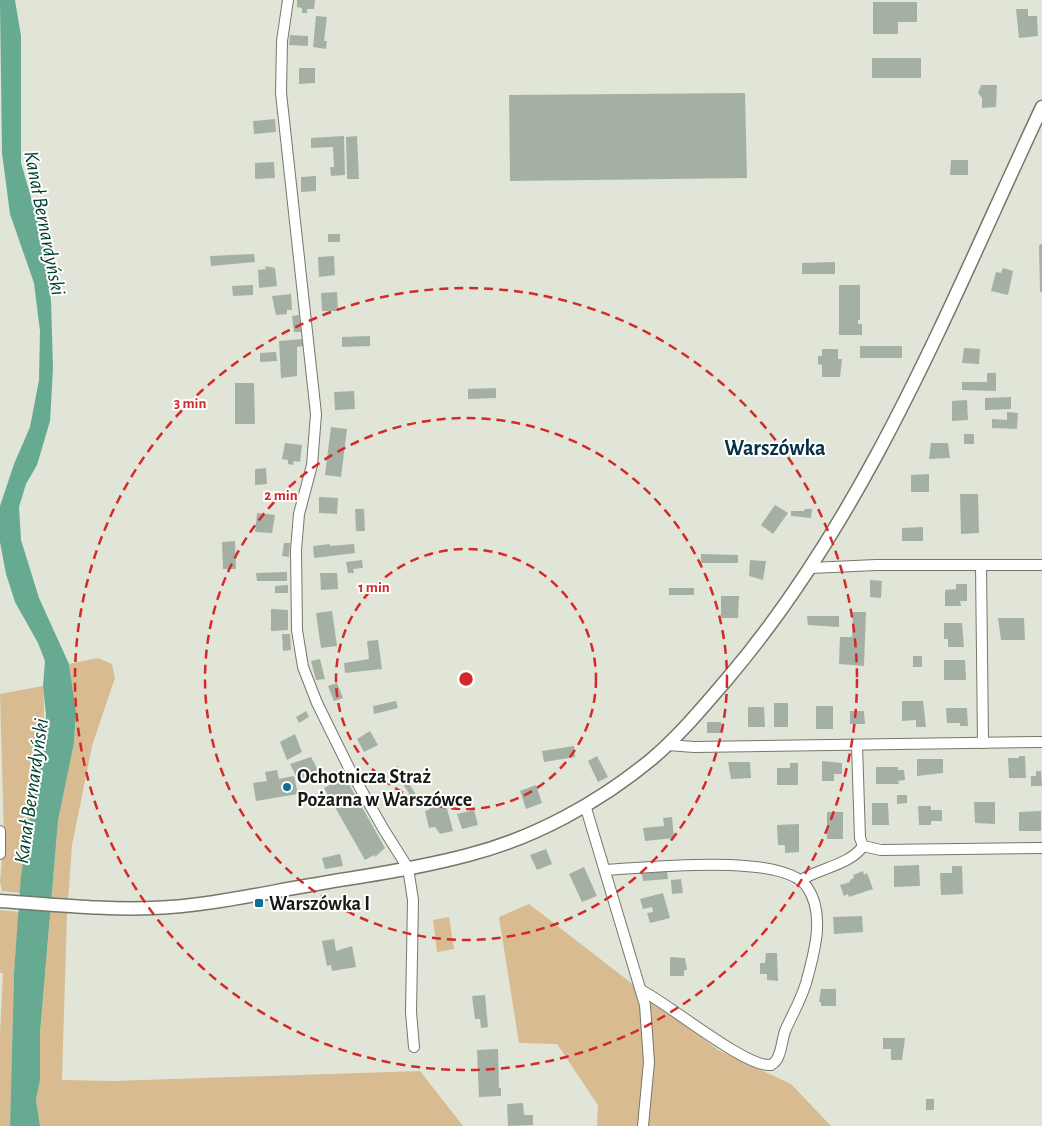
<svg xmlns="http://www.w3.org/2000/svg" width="1042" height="1126" viewBox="0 0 1042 1126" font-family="'Alegreya Sans',sans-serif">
<rect width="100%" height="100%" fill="#e0e5d7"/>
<g fill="#d8bb90">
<path d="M98,658L112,664L115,678L92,746L72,845L67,914L62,1080L114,1081L420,1071L463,1126H40L36,1100L40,1080V1033L58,821L74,743L76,712L69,664Z"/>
<path d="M43,686C49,756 25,823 20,893L2,891L0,881L4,837L0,694Z"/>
<path d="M529,904L718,1050L791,1084L831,1126H597L598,1105L557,1044L519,1043L499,917Z"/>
<path d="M0,910L19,912L14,973L10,1126H0V1034L3,973H0Z"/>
<path d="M449,917L454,949L437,952L433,920Z"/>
</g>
<path fill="#66ab91" d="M0,0H15L21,36V163L43,238L51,301L53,368L50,421L37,465L26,484L19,507L21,540L39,598L69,664L76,712L74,743L58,821L40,1033V1080L36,1100L40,1126H10L14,973L21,876L29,823L44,745L46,715L43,686L45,661L38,643L15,602L6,574L0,542V506L14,464L30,427L39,380L40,331L34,283L10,214L2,153Z"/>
<g fill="#a5b0a5">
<path d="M297,0H315L314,9H307V13H302V8L297,7Z"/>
<path d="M873,2H917V22H898V34H873Z"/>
<path d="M1016,9H1028V16H1037L1038,36L1019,38Z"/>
<path d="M316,16L327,17L324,41H327L326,49L313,47Z"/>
<path d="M290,35L308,36V46L289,45Z"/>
<rect x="872" y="58" width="49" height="20"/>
<path d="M299,68H315V83L299,84Z"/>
<path d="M981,85H997L996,107L982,108V98L978,93Z"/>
<path d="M745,93L747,178L510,181L509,95Z"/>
<path d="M275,119L276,132L254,134L253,121Z"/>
<path d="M344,136L345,175L331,176L330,167H334L333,147L311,148V138Z"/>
<path d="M357,136L359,179H347L346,137Z"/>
<path d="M951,160H968V175H950Z"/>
<path d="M274,162L275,178L255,179V163Z"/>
<path d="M316,176V191L301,192V177Z"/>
<rect x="328" y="234" width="12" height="8"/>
<path d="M1042,244V292H1040L1039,245Z"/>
<path d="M254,254L255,262L211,266L210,256Z"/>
<path d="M334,256L335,275L319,277L318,257Z"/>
<path d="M835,262V274H802V263Z"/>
<path d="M265,266L275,268L277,286L259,288L258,270L266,269Z"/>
<path d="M1003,268L1013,271L1008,295L991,291L996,272L1001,273Z"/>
<path d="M253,285V295L233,296L232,286Z"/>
<path d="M839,285H860V320H858V324H862V335H839Z"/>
<path d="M337,292L338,311H322L321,293Z"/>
<path d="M291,294L292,310H287V314L276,315L272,296Z"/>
<path d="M299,315L301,332H294L292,316Z"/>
<path d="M370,336V346L342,347V337Z"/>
<path d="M302,339L303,346L297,347V376L281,378L279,341Z"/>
<rect x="860" y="346" width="42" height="12"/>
<path d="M964,348L980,349L979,364L962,363Z"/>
<path d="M822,349H838V359H842L840,377H822V365L818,364V356H822Z"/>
<path d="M276,352L277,361L260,362V353Z"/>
<path d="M987,373H996V391L962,390V382H987Z"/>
<path d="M235,383H254L255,424H235Z"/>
<path d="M496,388V398L468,399V389Z"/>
<path d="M354,391L355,409L335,410L334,392Z"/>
<path d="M1011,397V409L985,410V398Z"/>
<path d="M967,400L968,420L952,421V401Z"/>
<path d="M1007,412L1018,413L1017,429L992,428V419L1007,420Z"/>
<path d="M331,427L347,429L341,477L325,475Z"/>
<rect x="964" y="434" width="10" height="10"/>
<path d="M285,443L302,445L300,462L294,461L293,465L288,464V460L282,459Z"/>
<path d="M931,443H948L950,458L929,459Z"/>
<path d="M266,468L267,484L255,485V469Z"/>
<path d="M929,474V492H911V475Z"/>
<path d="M960,494H978L979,533L961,534Z"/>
<path d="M319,497L338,498L337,514L319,513Z"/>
<path d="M775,505L788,513L773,534L761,525Z"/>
<path d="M355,509H364L365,531H356Z"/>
<path d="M805,509H812L811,518L791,516V511H804Z"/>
<path d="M257,513L275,515L272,533L255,532Z"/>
<path d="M923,527V541H902V528Z"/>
<path d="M235,541L236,569H223L222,542Z"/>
<path d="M284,543H290L289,557L282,556Z"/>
<path d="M330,544V546L354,544L355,553L314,558L313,546Z"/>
<path d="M701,554L738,555V563H701Z"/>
<path d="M362,560L363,568L353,569L354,573H348L346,562Z"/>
<path d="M750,560L766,561L763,580L749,576Z"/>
<path d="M287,572V581H257L256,573Z"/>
<path d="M320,573H337L338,589L321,590Z"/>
<path d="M870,580L882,581L881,598L870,597Z"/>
<path d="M956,584H967V601H960L961,606H945V590L956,589Z"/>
<path d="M288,585V593H275V586Z"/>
<rect x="669" y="588" width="25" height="7"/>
<path d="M721,596H739L738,618H721Z"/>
<path d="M271,609L288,610V630L271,631Z"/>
<path d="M332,611L337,646L321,648L316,613Z"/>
<path d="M853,612H866L864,666L839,664L840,637H852Z"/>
<path d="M807,616H839V627L808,625Z"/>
<path d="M998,618H1024L1025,640H1001Z"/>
<path d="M944,623H962L964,647H948V639H944Z"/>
<path d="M282,634H290L291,650L283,651Z"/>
<path d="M378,640L382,669L345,673L344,663L369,659L367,641Z"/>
<rect x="913" y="656" width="9" height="11"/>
<path d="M320,659L325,679L316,680L311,661Z"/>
<path d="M944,660H965L966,680H944Z"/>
<path d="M337,683L343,698L334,701L328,686Z"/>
<path d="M396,701L398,708L374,714L373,706Z"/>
<path d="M902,701H923L926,727H916V720L902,721Z"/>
<rect x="774" y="703" width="14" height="24"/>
<rect x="816" y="706" width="17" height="23"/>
<path d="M748,707H764L765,727H748Z"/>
<path d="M946,708H967L968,726H960V723H947Z"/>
<path d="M306,711L309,717L299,723L296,717Z"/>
<path d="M850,711H864L865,724H850Z"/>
<path d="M707,722H721L722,733H707Z"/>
<path d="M370,731L378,745L364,752L357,739Z"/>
<path d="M295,734L302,752L287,760L280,742Z"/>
<path d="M574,746L575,757L544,762L542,751Z"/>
<path d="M597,756L608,777L598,782L588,761Z"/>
<path d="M1019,756H1025L1026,778H1009L1008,758H1019Z"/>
<path d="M311,757L318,770L298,780L290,764Z"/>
<path d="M917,759H943V773L917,776Z"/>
<path d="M822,761L842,763V774H834V781H822Z"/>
<path d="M728,762H750L751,778L731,779Z"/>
<path d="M790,763H798V785H777V768H790Z"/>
<path d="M398,766L420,801L416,804L393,769Z"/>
<path d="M876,767H898V770H904L905,780L898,781L899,784H876Z"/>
<path d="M277,770L279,779L294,776L298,794L256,801L253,783L267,781L265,772Z"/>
<path d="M1036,771H1041L1042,786H1031V776H1036Z"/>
<path d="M345,777L385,848L375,857L374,855L365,860L324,788Z"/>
<path d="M536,785L542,803L526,809L520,791Z"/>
<path d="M897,795H907V803L897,804Z"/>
<path d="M444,797L453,831L440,834L435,827L429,828L425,811L430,809L429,805L433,804L431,800Z"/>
<path d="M974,802H995V824L975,823Z"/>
<path d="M872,803H888L889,825H872Z"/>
<path d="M918,806H931V810H942V821H931V825H919Z"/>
<path d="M474,810L478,825L462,829L457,814Z"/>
<path d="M1041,811V831H1019V812Z"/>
<rect x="827" y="812" width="16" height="27"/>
<path d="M672,817L674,838L645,841L643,828L664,826L663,818Z"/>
<path d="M799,824V852L785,853V845H778L777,825Z"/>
<path d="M546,849L552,864L537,870L530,855Z"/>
<path d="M340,854L343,866L325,869L322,858Z"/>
<path d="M919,865L920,886L894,887V866Z"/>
<path d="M952,866H962L963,894L941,895L940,873H952Z"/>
<path d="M584,867L597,896L582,902L569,874Z"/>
<path d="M667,871L668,879L643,881L642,873Z"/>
<path d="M863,871L864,875L867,873L873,889L849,897L848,894L844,896L840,885L850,882V880L854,878L853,875Z"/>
<path d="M681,879L683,893L672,894L671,880Z"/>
<path d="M663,893L670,918L650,923L647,913L653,912L652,907L643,909L640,899Z"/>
<path d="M862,916L863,932L834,934L833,917Z"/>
<path d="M334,939L336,951L352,946L356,967L332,971L331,965L327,966L322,941Z"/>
<path d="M766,953H777L778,981L767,980V974H760V963H765Z"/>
<path d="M670,957L685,958L687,970H684V976H670Z"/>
<path d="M821,989H836V1006H821V1002H819Z"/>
<path d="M485,995L488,1027L481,1028L480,1019H475L472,996Z"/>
<path d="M883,1038H905L902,1060H891V1049H883Z"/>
<path d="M498,1049L499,1088H501V1096L479,1097L477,1050Z"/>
<rect x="926" y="1099" width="8" height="11"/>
<path d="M523,1103L524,1115H533V1125L508,1126L507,1104Z"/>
</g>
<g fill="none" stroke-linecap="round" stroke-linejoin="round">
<g stroke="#74786b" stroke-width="12">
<g id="minor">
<path d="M288,0L282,41L281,93L316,414L312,465L299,514L296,550L297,630L303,667L317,703L350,770L384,830L408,868L413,900L411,1012L414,1047"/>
<path d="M981,565L983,743"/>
<path d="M811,568L876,565H1042"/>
<path d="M668,745L694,747L1042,742"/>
<path d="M857,745L860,838L863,846L881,850L1042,848"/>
<path d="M585,805L645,1005L649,1062L643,1126"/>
<path d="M0,831V854"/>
<path d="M605,870C645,868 783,852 807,887C826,914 814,954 806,983C801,1000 792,1015 785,1031C782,1040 782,1049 778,1057C777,1061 774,1063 771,1065C746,1068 669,1004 641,990"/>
<path d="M801,880C820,868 850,865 863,846"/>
</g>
</g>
<g stroke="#74786b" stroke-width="15">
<path id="tertiary" d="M0,901C51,904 102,910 153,908C206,906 258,894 311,885C363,876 416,869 468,855C535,838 600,802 653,758C681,734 704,706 728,678C869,512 950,303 1042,107"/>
</g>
<use href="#minor" stroke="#fff" stroke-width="10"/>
<use href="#tertiary" stroke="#fff" stroke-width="12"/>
</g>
<g fill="none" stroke="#d62828" stroke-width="2.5" stroke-dasharray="9 6">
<circle cx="466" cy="679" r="130"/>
<circle cx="466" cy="679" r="261"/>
<circle cx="466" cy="679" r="391"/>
</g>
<g fill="#0d6f9c" stroke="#fff" stroke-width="2">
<circle cx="287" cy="787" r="5"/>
<rect x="254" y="898" width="10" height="10" rx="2.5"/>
</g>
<g text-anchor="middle" stroke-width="4" stroke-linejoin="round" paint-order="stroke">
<g font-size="20" font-weight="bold" fill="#171914" stroke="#fff" text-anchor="start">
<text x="297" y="783">Ochotnicza Straż<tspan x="297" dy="23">Pożarna w Warszówce</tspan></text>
<text x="269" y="910">Warszówka I</text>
</g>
<g font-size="21" font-style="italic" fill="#01402f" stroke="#fff">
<text transform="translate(45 223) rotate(79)" y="7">Kanał Bernardyński</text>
<text transform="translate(31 791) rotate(-82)" y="7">Kanał Bernardyński</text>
</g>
<g font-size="22" font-weight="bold" fill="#053046" stroke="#fff">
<text x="775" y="455">Warszówka</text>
</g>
</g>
<circle cx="466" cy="679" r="8" fill="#d62828" stroke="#fff" stroke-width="2.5"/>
<g font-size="15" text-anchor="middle" font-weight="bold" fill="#d62828" stroke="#fff" stroke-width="4" stroke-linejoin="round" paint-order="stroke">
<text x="190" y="408">3 min</text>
<text x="281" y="500">2 min</text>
<text x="374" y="592">1 min</text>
</g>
</svg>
